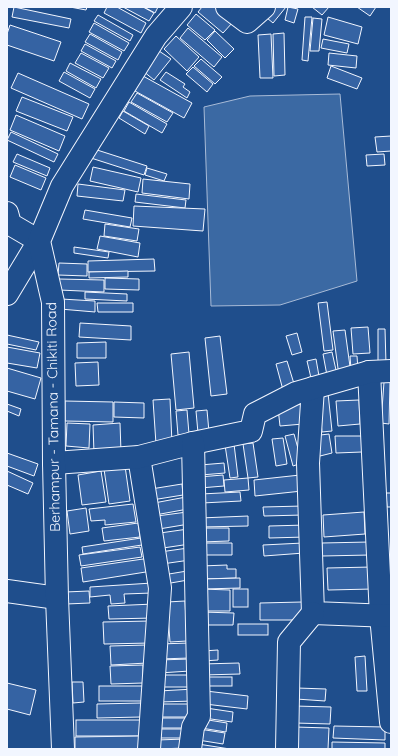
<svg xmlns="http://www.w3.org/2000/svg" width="398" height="756" viewBox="0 0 398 756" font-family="Quicksand,sans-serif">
<rect width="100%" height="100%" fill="#1f4e8c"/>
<path fill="#3b69a3" stroke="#a8bbd7" d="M340,94L357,281L280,305L211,306L204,107L250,96Z"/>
<g fill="#3563a3" stroke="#f2f6ff">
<path d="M14,7L71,19L69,28L12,17Z"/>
<path d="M70,7H87L86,10Z"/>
<path d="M107,7H117L146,23L141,33L104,13Z"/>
<path d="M123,7H143L154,13L149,21Z"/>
<path d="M144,7H158L155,13Z"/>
<path d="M202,7H215L233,22L223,33L198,12Z"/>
<path d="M276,7H286L273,23L267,18Z"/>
<path d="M288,7L298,9L294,23L285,20Z"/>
<path d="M312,7H329L322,15Z"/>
<path d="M357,7H376L370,16Z"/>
<path d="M196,14L215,30L205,40L187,25Z"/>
<path d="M98,15L133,35L130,41L94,21Z"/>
<path d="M305,17H312L308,61L302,60Z"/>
<path d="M328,17L362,27L358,44L324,35Z"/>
<path d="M313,18L322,19L319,51H310Z"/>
<path d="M94,23L129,43L124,51L89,32Z"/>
<path d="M10,25L61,42L54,61L7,45V34Z"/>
<path d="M188,28L222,57L214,67L180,38Z"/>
<path d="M215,31L234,49L225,58L207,40Z"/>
<path d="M284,33L285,75L274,76L273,34Z"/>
<path d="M90,34L122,52L118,60L85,42Z"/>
<path d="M271,34L273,78H260L258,35Z"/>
<path d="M176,36L199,57L187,71L164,49Z"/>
<path d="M323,39L349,44L347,53L321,48Z"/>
<path d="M85,44L116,61L112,68L81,51Z"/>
<path d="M159,51L171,59L154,80L143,71Z"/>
<path d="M81,53L109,68L103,78L75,63Z"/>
<path d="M329,53L357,56L356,68L328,65Z"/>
<path d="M201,59L222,77L215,84L194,66Z"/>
<path d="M70,63L101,79L96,88L66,71Z"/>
<path d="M331,66L362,78L357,89L327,78Z"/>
<path d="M193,67L213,84L207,92L186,74Z"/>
<path d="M64,72L95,89L90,98L59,81Z"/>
<path d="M166,72L185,84L183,87L190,92L187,98L160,80Z"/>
<path d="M18,73L89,104L82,119L11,88Z"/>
<path d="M143,76L192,103L184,118L135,91Z"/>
<path d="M137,93L173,113L167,122L131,102Z"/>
<path d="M22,97L73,117L67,131L16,111Z"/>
<path d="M129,102L167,124L162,133L124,111Z"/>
<path d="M123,111L149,126L145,134L119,118Z"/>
<path d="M16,115L65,136L59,151L10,130Z"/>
<path d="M11,132L58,154L54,162L7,140Z"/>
<path d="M391,136V151L377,152L375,137Z"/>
<path d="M94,149L147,166L144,175L91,158Z"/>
<path d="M17,154L50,168L47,176L13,162Z"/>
<path d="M384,154L385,165L367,166L366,155Z"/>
<path d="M15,165L46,178L41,190L10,177Z"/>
<path d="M93,167L141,178L138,192L90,181Z"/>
<path d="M147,168L167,174L164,181L145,175Z"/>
<path d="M143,179L190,184L189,199L142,193Z"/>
<path d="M78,184L125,190L123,201L77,196Z"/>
<path d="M136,194L186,200L185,208L135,202Z"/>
<path d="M134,206L205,209L203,231L133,226Z"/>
<path d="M85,210L132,218L130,227L83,219Z"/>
<path d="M105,224L139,229L137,241L104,236Z"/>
<path d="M100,236L140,243L138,257L97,249Z"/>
<path d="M74,247L109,252L108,258L74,253Z"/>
<path d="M154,259L155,271L88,272V261Z"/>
<path d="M59,263L87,264V276L58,275Z"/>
<path d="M128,271V277L89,278V272Z"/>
<path d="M105,278L139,279V290L105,289Z"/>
<path d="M59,279L104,280V292L59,290Z"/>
<path d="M85,292L127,294V301L85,299Z"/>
<path d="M61,299L95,301V312L60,309Z"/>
<path d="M327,302L333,350L324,351L318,303Z"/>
<path d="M97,303H133V312H98Z"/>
<path d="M80,323L131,326V340L79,337Z"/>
<path d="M368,327L370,353L353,354L351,328Z"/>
<path d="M378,329H385L386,364L378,365Z"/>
<path d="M345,330L351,374L339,376L333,331Z"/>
<path d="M297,333L302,352L292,355L286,336Z"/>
<path d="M7,335L39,342L36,350L7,344Z"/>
<path d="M220,336L227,394L211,396L205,338Z"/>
<path d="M106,342V358H77V343Z"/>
<path d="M7,347L40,353L37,368L7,363Z"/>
<path d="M189,352L194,408L176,410L171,354Z"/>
<path d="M332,352L338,379L328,381L323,354Z"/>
<path d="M350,356H357L358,370H351Z"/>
<path d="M316,359L319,376L311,378L307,361Z"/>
<path d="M287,361L295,387L283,390L276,364Z"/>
<path d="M98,362L99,385L76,386L75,363Z"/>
<path d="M7,368L41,378L35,399L7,391Z"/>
<path d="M384,382H390L389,424L381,423Z"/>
<path d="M328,393L332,431L322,432L318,394Z"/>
<path d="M170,399L172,443L156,444L153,400Z"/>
<path d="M359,400L360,424L338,426L336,401Z"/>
<path d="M65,401L113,402V422L65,421Z"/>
<path d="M114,402L144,403V418L114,417Z"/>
<path d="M7,404L21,409L19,416L7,411Z"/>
<path d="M301,404L303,424L280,426L278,408Z"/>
<path d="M187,410L189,434L178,435L176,411Z"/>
<path d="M207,410L209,432L198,433L196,411Z"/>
<path d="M67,423L90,424L89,448L66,446Z"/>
<path d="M120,423L121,452L94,453L93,425Z"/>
<path d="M294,434L302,463L293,466L285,436Z"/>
<path d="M329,434L332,453L316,457L312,436Z"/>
<path d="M335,436H362V452L336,453Z"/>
<path d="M283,438L287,464L276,466L272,439Z"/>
<path d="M253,443L258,477L248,478L243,444Z"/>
<path d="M234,444L238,477L230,478L225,445Z"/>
<path d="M7,453L38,464L34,476L7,466Z"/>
<path d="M224,463L225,473L201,475L200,465Z"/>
<path d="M125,466L130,501L109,504L104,469Z"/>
<path d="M7,471L33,483L28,494L7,485Z"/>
<path d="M101,471L106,502L82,505L78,475Z"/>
<path d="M223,475L224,486L200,488L199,477Z"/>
<path d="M300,475L302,491L255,496L254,480Z"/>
<path d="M248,478L249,490L225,492L224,480Z"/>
<path d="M182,484L183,495L152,500L151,489Z"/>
<path d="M240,492L241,501L202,503L201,494Z"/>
<path d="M386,493H391V507H387Z"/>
<path d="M186,497L188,509L155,515L154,503Z"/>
<path d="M133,504L136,522L105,525V520L91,521L89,509Z"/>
<path d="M303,506V515L264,516L263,507Z"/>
<path d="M86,508L89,531L70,534L67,511Z"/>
<path d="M187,512L189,524L159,529L157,516Z"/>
<path d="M364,512L365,534L324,537L323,515Z"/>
<path d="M248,516V526L200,527V518Z"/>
<path d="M138,523L140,537L104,541L102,528Z"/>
<path d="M306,525V537L269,538V526Z"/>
<path d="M200,528H229V541L201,542Z"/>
<path d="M188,529L190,544L163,548L160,533Z"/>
<path d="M141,538L142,545L83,554L82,547Z"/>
<path d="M369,542L370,555L322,556V543Z"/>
<path d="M200,543H232V555H201Z"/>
<path d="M303,543L304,553L264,556L263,545Z"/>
<path d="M140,547L142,557L81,566L79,555Z"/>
<path d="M188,548L190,560L162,564L160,552Z"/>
<path d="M150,558L152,571L83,582L81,568Z"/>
<path d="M227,565V569H236V578L201,579V566Z"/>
<path d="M372,567L373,589L328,590L327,568Z"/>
<path d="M187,571L188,580L165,584L163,575Z"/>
<path d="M240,578V588L203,589V579Z"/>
<path d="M152,583V593L124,594L125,603L111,604L110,595L90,597V587Z"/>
<path d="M201,589L230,590V611H201Z"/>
<rect x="233" y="589" width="15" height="18"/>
<path d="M89,591L90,603L66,604L65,592Z"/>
<path d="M185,601L187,641L170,642L167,602Z"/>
<path d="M302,602L301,620H260V603Z"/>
<path d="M154,604V618L109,619L108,606Z"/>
<path d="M202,612L234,613L233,625H202Z"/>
<path d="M150,621L151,643L104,644L103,622Z"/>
<rect x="238" y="624" width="30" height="11"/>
<path d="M189,643L190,658L159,659V644Z"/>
<path d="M146,645L147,663L111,665L110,646Z"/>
<path d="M218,650V660L203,661V651Z"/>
<path d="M365,656L367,691H357L355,657Z"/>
<path d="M189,659L190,671L159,673V660Z"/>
<path d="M239,663L240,674L203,675L202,664Z"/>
<path d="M143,665V683L111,684L110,666Z"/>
<rect x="158" y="675" width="35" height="12"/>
<rect x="204" y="677" width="28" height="9"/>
<path d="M72,682H83L84,702L73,703Z"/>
<path d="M7,683L36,690L30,715L7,709Z"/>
<rect x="99" y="686" width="44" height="15"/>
<path d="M297,688L326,689L325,701L296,699Z"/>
<path d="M194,689V701L159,702V691Z"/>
<path d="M206,691L248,696L247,709L205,704Z"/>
<path d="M141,703V717L97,718V704Z"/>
<path d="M156,704H192L193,717H157Z"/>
<path d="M295,706L331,707L330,724L295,723Z"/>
<path d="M206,708L233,712L232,722L204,718Z"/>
<rect x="157" y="718" width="32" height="10"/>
<path d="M202,719L227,723L226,732L201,728Z"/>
<rect x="76" y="720" width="64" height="16"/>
<path d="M334,726L385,727V740L333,738Z"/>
<path d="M295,727L329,728L328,749H294Z"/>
<rect x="157" y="729" width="30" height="9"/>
<path d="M199,729L225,733L223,744L198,740Z"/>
<path d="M140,736V749H75V737Z"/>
<path d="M185,739V748L158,749L157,740Z"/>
<path d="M332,742L385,743V749H332Z"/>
<path d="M198,744L230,749H197Z"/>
</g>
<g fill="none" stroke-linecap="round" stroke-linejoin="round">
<g stroke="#f2f6ff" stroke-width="24">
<g id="minor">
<path d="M227,7L247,22L264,7"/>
<path d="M7,294L39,241"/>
<path d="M369,372L381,616L391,722"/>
<path d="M313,388L308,463L313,613L391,616"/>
<path d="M139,457L160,588L149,749"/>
<path d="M54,463L139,457L193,443L251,431L255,414L296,393L369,372L391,371"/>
<path d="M7,591L57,598"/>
<path d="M190,749L193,727L199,716L193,443"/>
<path d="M287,749L289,642L313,613"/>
</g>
</g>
<g stroke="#f2f6ff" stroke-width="24">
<g id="major">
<path d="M7,213L10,224L39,241"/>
<path d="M63,749L57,598L54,463L53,302L39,241L62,186L156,36L181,7"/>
</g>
</g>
<use href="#minor" stroke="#1f4e8c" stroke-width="22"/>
<use href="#major" stroke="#1f4e8c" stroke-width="22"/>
</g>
<g text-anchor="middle" stroke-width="3" stroke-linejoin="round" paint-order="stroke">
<g font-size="14" fill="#f2f6ff" stroke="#1f4e8c">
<text transform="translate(53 417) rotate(-91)" y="5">Berhampur - Tamana - Chikiti Road</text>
</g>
</g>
<rect width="398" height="756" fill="none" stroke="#f2f6ff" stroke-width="16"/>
</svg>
